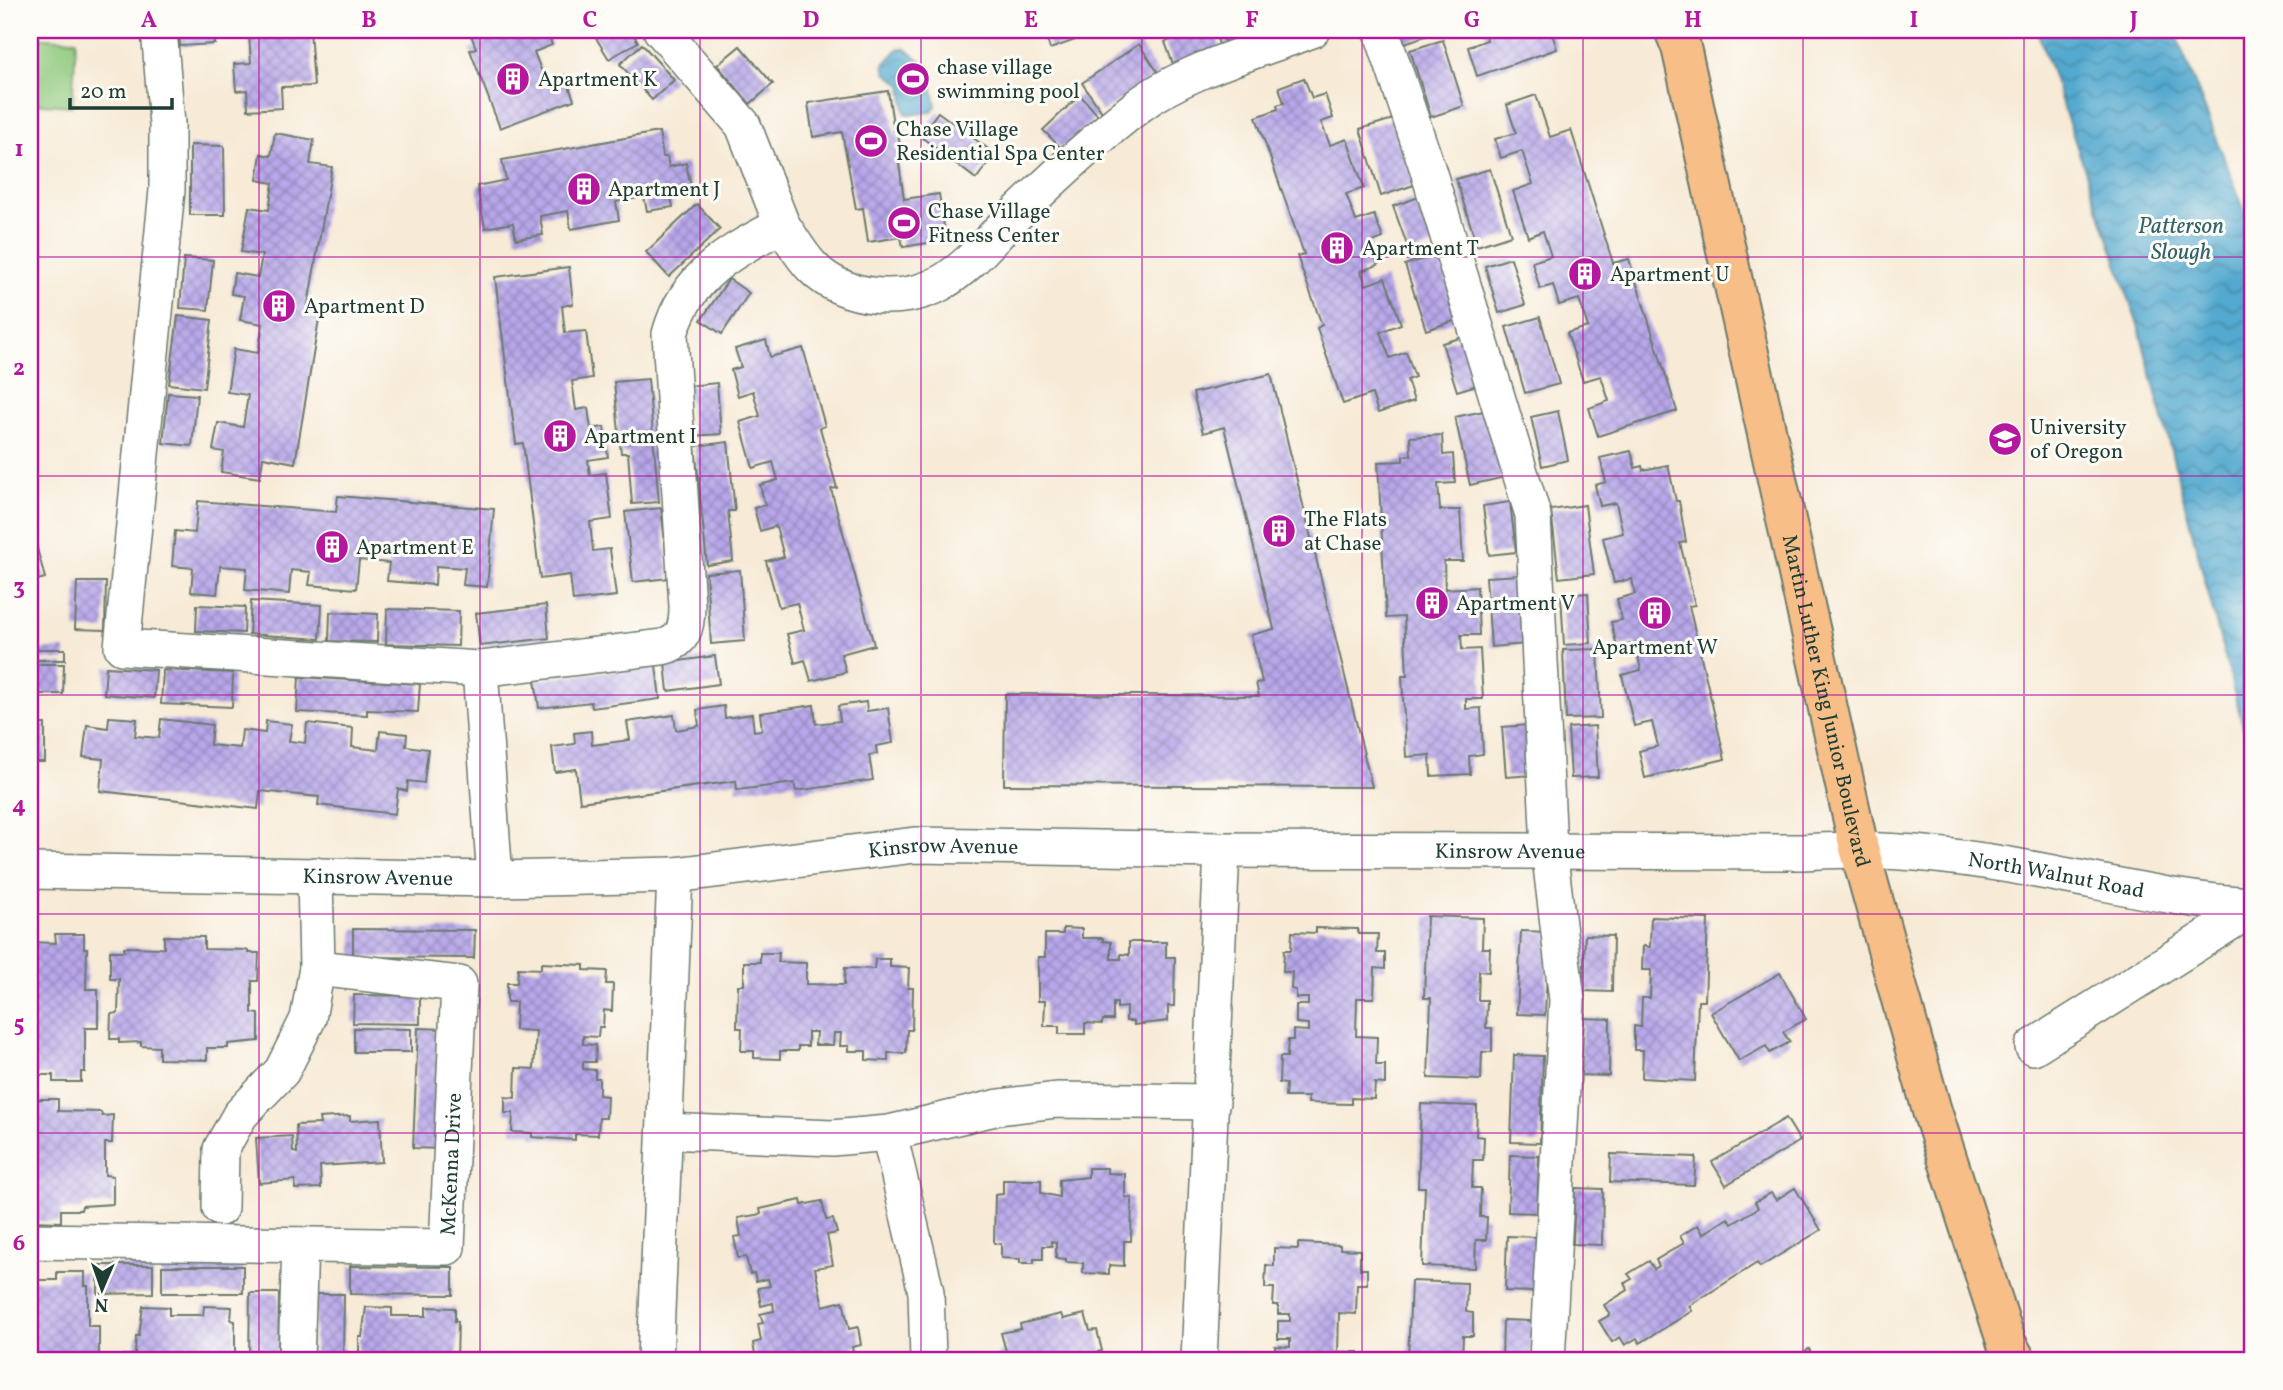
<svg xmlns="http://www.w3.org/2000/svg" width="2283" height="1390" viewBox="0 0 2283 1390" font-family="Vollkorn,serif">
<defs>
<pattern id="water-waves" width="16" height="10" patternUnits="userSpaceOnUse" patternTransform="scale(1.75)"><rect width="16" height="10" fill="#53a9cf"/><path d="M0 5q4-4 8 0t8 0" fill="none" stroke="#448ba9"/></pattern>
<pattern id="building-cross-hatch" width="8" height="8" patternUnits="userSpaceOnUse" patternTransform="scale(1.75)"><rect width="8" height="8" fill="#b8a7ea"/><path d="M0 0l8 8M0 8l8-8" fill="none" stroke="#9589be"/></pattern>
</defs>
<rect width="100%" height="100%" fill="#fdfcf7"/>
<filter id="ink" filterUnits="userSpaceOnUse"><feTurbulence type="fractalNoise" baseFrequency=".0143" numOctaves="2"/><feDisplacementMap in="SourceGraphic" scale="14" xChannelSelector="R" yChannelSelector="G"/><feConvolveMatrix kernelMatrix="1 2 1 2 8 2 1 2 1" color-interpolation-filters="sRGB"/></filter>
<filter id="wash" filterUnits="userSpaceOnUse"><feTurbulence type="fractalNoise" baseFrequency=".00686" numOctaves="4" result="noise"/><feDisplacementMap in="SourceGraphic" scale="28" xChannelSelector="R" yChannelSelector="G"/><feGaussianBlur stdDeviation="1.57" result="paint"/><feColorMatrix in="noise" values="0 0 0 0 0 0 0 0 0 0 0 0 0 0 0 0 0 1.4 0 .05"/><feComposite in="paint" operator="in"/></filter>
<g filter="url(#wash)">
<rect width="100%" height="100%" fill="#f7ead6"/>
<path fill="#90ca7e" stroke="#588459" stroke-width="2" d="M30,37L76,40L72,106L30,103Z"/>
<g fill="url(#water-waves)" stroke="#397382" stroke-width="2">
<path d="M2037,30H2174L2253,232V765L2139,328Z"/>
<path d="M899,48L906,49L929,67L936,106L931,112L909,115L905,112L902,85L886,73L884,64Z"/>
</g>
<g id="blocks">
<g fill="url(#building-cross-hatch)">
<path d="M179,30H214L215,44L180,46Z"/>
<path d="M231,30H310L314,86L281,87L282,108L248,110L247,90L236,91L234,64L251,63L249,34L231,35Z"/>
<path d="M469,30H547L552,45L534,52L546,82L565,75L574,100L500,128L470,50L476,48Z"/>
<path d="M591,30H631L638,42L609,59Z"/>
<path d="M1044,30H1078L1081,38L1050,49Z"/>
<path d="M1197,30H1214L1221,50L1174,67L1165,42Z"/>
<path d="M1220,30H1274L1227,47Z"/>
<path d="M1401,30H1429L1431,34L1405,43Z"/>
<path d="M1484,30H1551L1557,49L1477,76L1468,47L1487,40Z"/>
<path d="M1443,40L1464,106L1431,117L1410,50Z"/>
<path d="M642,44L674,80L652,100L620,64Z"/>
<path d="M1139,44L1159,74L1102,112L1082,83Z"/>
<path d="M740,46L773,84L750,104L717,65Z"/>
<path d="M1304,78L1312,98L1325,94L1333,118L1321,122L1330,145L1347,139L1364,188L1346,194L1356,221L1374,215L1383,238L1370,243L1378,265L1361,271L1366,285L1385,278L1401,324L1380,332L1390,358L1406,352L1415,377L1407,380L1414,401L1378,413L1372,394L1343,404L1317,328L1322,325L1297,256L1304,254L1256,117L1278,109L1277,105L1284,103L1279,87Z"/>
<path d="M888,91L894,131L898,134L900,145L897,149L904,199L939,194L946,240L903,247L901,237L868,242L863,208L856,209L842,132L813,137L808,103Z"/>
<path d="M1080,95L1098,115L1062,149L1043,130Z"/>
<path d="M1536,95L1550,137L1571,130L1613,263L1629,259L1677,411L1598,436L1589,408L1609,401L1601,376L1583,381L1567,333L1588,327L1579,299L1559,305L1553,285L1540,289L1532,262L1551,256L1543,231L1528,237L1513,191L1533,184L1522,151L1501,158L1495,139L1516,133L1507,105Z"/>
<path d="M938,112L995,154L976,179L920,136Z"/>
<path d="M1393,119L1414,185L1381,196L1360,129Z"/>
<path d="M659,132L663,157H667L669,167L686,163L692,192L671,196L673,207L647,211L644,197L616,202L619,220L571,229L568,211L540,216L543,235L516,239L513,223L485,228L477,186L506,180L502,160Z"/>
<path d="M275,133L314,140L310,164L332,167L308,305L321,307L295,463L263,457L260,478L221,472L224,452L213,450L218,423L243,427L248,395L227,392L234,349L258,353L263,324L240,320L244,296L231,294L234,273L258,277L262,255L241,252L249,207L269,210L273,183L257,180L261,154L271,156Z"/>
<path d="M190,145L224,146L225,215H190Z"/>
<path d="M1490,169L1511,235L1477,246L1456,179Z"/>
<path d="M1419,197L1436,244L1410,253L1393,206Z"/>
<path d="M697,204L720,229L669,277L646,252Z"/>
<path d="M1439,254L1460,319L1426,330L1405,265Z"/>
<path d="M184,258L213,260L208,310L180,308Z"/>
<path d="M1511,258L1525,305L1499,313L1485,266Z"/>
<path d="M569,267L573,304L562,306L565,333L586,331L592,378L572,381L576,410L588,408L591,429L604,427L608,457L588,460L590,475L606,473L612,519L590,522L593,551L610,549L616,596L573,601L570,575L540,579L523,443L516,444L495,277Z"/>
<path d="M729,279L749,293L722,334L701,320Z"/>
<path d="M178,316L212,320L204,388L169,384Z"/>
<path d="M1540,317L1559,384L1525,393L1506,327Z"/>
<path d="M1468,336L1483,383L1457,391L1442,343Z"/>
<path d="M766,340L770,357L803,348L825,426L820,428L837,488L831,489L874,645L841,654L846,672L811,681L805,660L795,663L787,634L804,630L797,603L779,607L766,561L784,557L776,526L760,531L754,508L765,505L760,485L778,480L773,462L753,468L740,422L760,416L753,391L738,396L731,370L741,367L735,349Z"/>
<path d="M1271,374L1372,787L1004,785L1005,694L1259,696L1256,683L1262,682L1251,635L1274,629L1224,427L1203,433L1193,393Z"/>
<path d="M648,379L659,502L632,504L628,453H621L614,382Z"/>
<path d="M717,383L721,434L693,436L688,386Z"/>
<path d="M168,393L197,395L192,446L163,443Z"/>
<path d="M1489,410L1505,477L1470,485L1455,417Z"/>
<path d="M1558,411L1568,460L1542,466L1531,417Z"/>
<path d="M1442,435L1443,455L1453,454L1455,483L1438,484L1440,510H1460L1463,561H1444L1445,589L1477,587L1479,635H1461L1462,650L1480,649L1483,699H1466V709L1481,708L1483,754L1469,756L1470,774L1431,776L1430,755L1406,757L1402,676H1407L1404,617L1386,618L1378,462L1403,461V456L1411,455L1410,437Z"/>
<path d="M728,442L735,511H728L733,561L707,565L695,446Z"/>
<path d="M1631,451L1635,468L1642,466L1643,470L1668,465L1676,501H1679L1686,542L1680,543L1695,605L1689,606L1725,759L1645,778L1639,751L1658,746L1652,722L1634,726L1622,675L1641,670L1635,643L1617,647L1611,622L1622,620L1617,599L1635,594L1632,579L1614,583L1603,538L1623,533L1616,503L1600,506L1595,485L1606,482L1600,458Z"/>
<path d="M338,496L494,509L487,587L463,585L465,568L436,566L435,585L387,581L389,563L359,560L356,589L309,585L311,572L291,570L289,594L245,590L247,568L220,566L217,594L191,592L193,568L172,566L175,531L195,533L198,501L336,512Z"/>
<path d="M1510,502L1516,552L1489,555L1483,506Z"/>
<path d="M1585,505L1594,574L1559,578L1551,510Z"/>
<path d="M661,508L669,578L633,582L625,512Z"/>
<path d="M30,522L45,578L30,582Z"/>
<path d="M740,570L745,641L711,644L706,573Z"/>
<path d="M1520,575L1526,644L1491,647L1486,577Z"/>
<path d="M77,582H106L105,630L75,629Z"/>
<path d="M1588,593L1591,643L1564,645L1561,595Z"/>
<path d="M251,601L322,605L320,639L249,634Z"/>
<path d="M197,605L245,607L244,633L196,631Z"/>
<path d="M546,605L549,638L480,646L476,613Z"/>
<path d="M387,609L459,611L458,646L386,644Z"/>
<path d="M330,612L378,614L377,642L329,641Z"/>
<rect x="36" y="649" width="29" height="11"/>
<path d="M1598,649L1601,718L1566,719L1563,650Z"/>
<path d="M715,656L719,684L668,691L665,663Z"/>
<path d="M30,664H64L63,694H30Z"/>
<path d="M656,665L660,699L592,708L591,702L539,708L535,680Z"/>
<path d="M106,667L156,670L154,698L104,694Z"/>
<path d="M163,670L233,673L232,707L161,704Z"/>
<path d="M299,677L420,684L418,712L367,710V715L297,712Z"/>
<path d="M866,702L867,711L888,708L893,743L876,746L877,754L869,755L873,780L796,791L794,783L737,790L736,781L580,802L576,769L555,772L552,747L575,744L574,733L591,731L592,745L630,740L627,722L674,715L676,730L699,726L697,710L724,706L725,718L752,714L754,731L762,730L760,713L814,705L816,724L840,721L838,706Z"/>
<path d="M109,717L137,719L135,736L159,738L161,719L212,725L210,745L240,748L242,730L265,733L266,721L292,724L289,741L305,743L307,723L353,728L352,747L378,750L380,731L407,734L406,746L428,749L424,783L408,781L407,791L398,789L395,814L318,805L319,797L260,791L258,809L100,791L103,759L83,757L87,725L108,728Z"/>
<rect x="30" y="724" width="15" height="38"/>
<path d="M1530,725L1533,775L1506,777L1502,727Z"/>
<path d="M1595,726L1598,777L1571,778L1568,728Z"/>
<path d="M1427,916L1483,918L1482,948H1490L1489,972L1479,971L1478,1000H1487L1486,1028H1492V1052H1482L1481,1080L1428,1078L1431,998H1424Z"/>
<path d="M1651,917L1708,919L1705,1001H1698L1695,1081L1642,1078L1643,1050H1634V1026L1641,1027L1642,998H1650L1651,970H1642L1643,946L1650,947Z"/>
<path d="M1063,928L1082,929V938H1103V941L1111,942V959H1121V954L1129,955V942H1166V957H1175L1174,1006H1168V1021L1134,1025V1021H1126V1007L1117,1008V1003H1113V1020H1103L1102,1024L1085,1023V1034H1059V1026H1044L1045,1001H1038V957H1045V934H1063Z"/>
<path d="M1316,928L1358,929V934H1378L1377,953H1385V969L1375,968L1374,998H1357L1356,1036L1377,1037L1376,1065H1385V1084L1375,1083L1374,1099L1351,1098V1104L1308,1103V1097H1285L1286,1084L1279,1083L1280,1057H1287L1288,1040H1293V1030L1308,1031V1024L1296,1023V1005H1308V998H1296V990L1291,989L1292,972H1283L1284,950H1291L1292,932L1316,933Z"/>
<path d="M353,929L475,930L474,958L353,957Z"/>
<path d="M1521,931L1549,932L1545,1015L1517,1014Z"/>
<path d="M55,934H84V948H87L86,989H98V1028H85V1072H81V1082H53V1075H30V942L56,943Z"/>
<path d="M1585,935L1613,936L1612,992L1583,991Z"/>
<path d="M164,936L204,937V949L248,950V953H259L258,981H252V1013L259,1014V1041L228,1044V1048H207V1060L159,1059V1047L141,1046V1042L119,1043V1039H110L111,1014L118,1013L119,979H110V951H124V947L164,948Z"/>
<path d="M760,953H779L778,962L806,963V984L844,985L845,968L874,969L875,959H890V967L909,968L908,988H913L912,1030H907L906,1053H888V1061L866,1060V1051H849V1046H840L841,1033H834L833,1045H815L816,1032H808V1046H798V1051H780V1059L754,1058V1051H741L742,1028H737L738,985H744V962H760Z"/>
<path d="M541,963L584,965V970L607,971L606,984H613L612,1011L604,1010L603,1027H599L598,1037L583,1036V1044L596,1045L595,1062H583V1069L595,1070V1078H599V1095L607,1096L606,1118H599L598,1135L575,1134V1140L532,1137V1133L512,1132L513,1113H505V1097L515,1098L516,1068L534,1069L536,1031L515,1030L516,1002H507V983H517L518,968L541,969Z"/>
<path d="M1780,973L1806,1019L1783,1032L1790,1042L1770,1053L1766,1046L1739,1061L1711,1013Z"/>
<path d="M354,995L420,996V1024L353,1023Z"/>
<path d="M1582,1018L1610,1019L1609,1076L1580,1075Z"/>
<path d="M354,1028L411,1029V1052H354Z"/>
<path d="M418,1028L446,1029L441,1149L413,1148Z"/>
<path d="M1514,1055L1543,1056L1540,1143L1511,1142Z"/>
<path d="M30,1099H58V1111L101,1112L102,1116L113,1115L112,1143H105V1175L113,1176V1204L82,1206L81,1210H61V1222L30,1221Z"/>
<path d="M1421,1104L1477,1106L1476,1136L1484,1137L1483,1160H1473L1472,1188H1481L1480,1217H1487L1486,1240H1476L1475,1268L1422,1266L1425,1187H1418Z"/>
<path d="M350,1116V1121L380,1119L382,1162L320,1166L321,1188L295,1189V1180L259,1183L256,1138L292,1136L293,1152L297,1153L296,1125L320,1124L319,1118Z"/>
<path d="M1786,1118L1800,1141L1726,1185L1712,1162Z"/>
<path d="M1611,1154L1696,1157L1694,1185L1610,1182Z"/>
<path d="M1510,1155L1539,1156L1537,1213L1508,1212Z"/>
<path d="M1088,1168H1107V1173L1125,1174V1197L1132,1198L1131,1241H1124V1266L1109,1265V1274L1083,1273V1263L1066,1262V1259L1056,1258V1242L1051,1241L1052,1246H1043V1259H1034V1263H1020V1259L1001,1258V1244L994,1243L995,1195L1003,1194V1180H1041V1193L1059,1197V1180L1088,1177Z"/>
<path d="M1575,1188L1603,1189L1602,1245L1573,1244Z"/>
<path d="M1795,1188L1821,1230L1760,1267L1757,1263L1689,1306L1692,1311L1640,1343L1637,1338L1625,1345L1620,1337L1612,1342L1599,1321L1610,1315L1604,1305L1628,1290L1625,1283L1632,1279L1628,1274L1649,1261L1654,1269L1659,1266L1656,1260L1684,1243L1680,1236L1698,1225L1703,1234L1728,1218L1732,1224L1758,1208L1755,1202L1771,1193L1776,1200Z"/>
<path d="M801,1200L802,1205L822,1201L826,1220L833,1219L837,1233L827,1235L833,1265L815,1268L823,1306L843,1301L849,1329L858,1327L861,1345L852,1347L854,1360H756L753,1343L761,1341L758,1324L763,1323L760,1314L774,1311L773,1303L761,1306L758,1288L770,1286L768,1279L756,1281L754,1273L750,1274L746,1257L738,1258L734,1237L741,1236L738,1218L761,1214L760,1209Z"/>
<path d="M1507,1236L1536,1237L1534,1292L1505,1291Z"/>
<path d="M1298,1243L1340,1245V1249L1360,1250V1269H1367V1284H1357L1356,1314L1339,1313L1338,1352H1359V1360H1270V1356H1275V1346L1290,1347V1339H1278V1321H1290V1314H1278V1305H1273L1274,1288H1265L1266,1265L1274,1266V1248L1298,1249Z"/>
<path d="M98,1265H153V1293L98,1294Z"/>
<rect x="162" y="1266" width="81" height="27"/>
<path d="M350,1266L453,1267V1295L350,1294Z"/>
<path d="M57,1272H85V1286H88V1326H99V1360H30V1280H57Z"/>
<path d="M1411,1281L1467,1283L1466,1312L1473,1313V1336H1463L1462,1360H1408Z"/>
<path d="M250,1293H279L278,1360H249Z"/>
<path d="M315,1294H344L343,1360H314Z"/>
<path d="M143,1306L169,1307V1315H203L204,1306L232,1307L231,1320L235,1321V1360H123V1355H135L136,1336H139Z"/>
<path d="M366,1307L392,1308V1316H426V1307L455,1308V1321H458L457,1360H346V1356H359V1337H362Z"/>
<path d="M1061,1314L1063,1319L1085,1314L1090,1331L1097,1330L1102,1351L1093,1353L1095,1360H1000L998,1353L1006,1351L1001,1333L1021,1329L1020,1324Z"/>
<path d="M1503,1320L1532,1321L1531,1360H1502Z"/>
<path d="M1809,1349L1815,1360H1790Z"/>
</g>
</g>
</g>
<g filter="url(#ink)">
<use href="#blocks" fill-opacity="0" stroke="#6b7a6d" stroke-width="2"/>
<g fill="none" stroke-linecap="round" stroke-linejoin="round">
<g stroke="#6b7a6d" stroke-width="38">
<g id="minor">
<path d="M159,30L167,124V190L122,647L480,669"/>
<path d="M1381,30L1427,167L1533,515L1549,849L1567,1000L1547,1360"/>
<path d="M782,225C792,239 801,256 813,268C844,300 904,304 941,283C969,267 989,241 1011,219C1051,180 1094,140 1138,106C1185,70 1257,51 1312,30"/>
<path id="s1" d="M30,871L495,879L675,875L915,845L1222,850L1802,852C1882,846 1964,856 2042,871C2113,884 2181,901 2253,905"/>
<path d="M495,879L480,669L662,647C684,642 687,627 687,606L670,334C686,275 732,251 782,225L743,125L661,30"/>
<path d="M2033,1047L2253,908"/>
<path d="M666,1131L832,1138L889,1133L999,1107L1057,1100L1212,1102"/>
<path d="M889,1133L926,1292L928,1360"/>
<path d="M220,1208L221,1149L240,1115L282,1071L308,1019L317,968"/>
<path id="s2" d="M30,1241L447,1247L459,984L317,968L315,875"/>
<path d="M296,1360L300,1245"/>
<path d="M655,1360L675,875"/>
<path d="M1199,1360L1222,850"/>
</g>
</g>
<g stroke="#6b7a6d" stroke-width="42">
<g id="major">
<path id="s3" d="M1674,30L1681,47L1859,848L1932,1111L2007,1344L2016,1360"/>
</g>
</g>
<use href="#minor" stroke="#fff" stroke-width="35"/>
<use href="#major" stroke="#f7be87" stroke-width="38"/>
</g>
</g>
<path fill="none" stroke="#b5179e" stroke-width="2" stroke-opacity="0.55" d="M259,30V1360M480,30V1360M700,30V1360M921,30V1360M1142,30V1360M1362,30V1360M1583,30V1360M1803,30V1360M2024,30V1360M30,257H2253M30,476H2253M30,695H2253M30,914H2253M30,1133H2253"/>
<defs>
<g id="building-disc" transform="scale(1.75)"><circle r="9.5" fill="#b5179e" stroke="#fdfcf7"/><path d="M-4-6H4V6H1V3H-1V6H-4ZM-2.5-4.3h1.7v1.8h-1.7ZM.8-4.3h1.7v1.8H.8ZM-2.5-1h1.7V.8h-1.7ZM.8-1h1.7V.8H.8Z" fill="#fff"/></g>
<g id="stadium-disc" transform="scale(1.75)"><circle r="9.5" fill="#b5179e" stroke="#fdfcf7"/><path d="M0-5a6.5 5 0 1 0 0 10a6.5 5 0 1 0 0-10ZM-3.5-1.8h7v3.6h-7Z" fill="#fff"/></g>
<g id="university-disc" transform="scale(1.75)"><circle r="9.5" fill="#b5179e" stroke="#fdfcf7"/><path d="M0-5L7-2L0 1L-7-2ZM-4 1L0 2.5L4 1V4Q0 6-4 4Z" fill="#fff"/></g>
</defs>
<g fill-rule="evenodd">
<use href="#building-disc" x="513" y="79"/>
<use href="#stadium-disc" x="913" y="79"/>
<use href="#stadium-disc" x="871" y="141"/>
<use href="#building-disc" x="584" y="189"/>
<use href="#stadium-disc" x="904" y="223"/>
<use href="#building-disc" x="1337" y="248"/>
<use href="#building-disc" x="1585" y="274"/>
<use href="#building-disc" x="279" y="306"/>
<use href="#building-disc" x="560" y="436"/>
<use href="#university-disc" x="2005" y="439"/>
<use href="#building-disc" x="1279" y="531"/>
<use href="#building-disc" x="332" y="547"/>
<use href="#building-disc" x="1432" y="603"/>
<use href="#building-disc" x="1655" y="613"/>
</g>
<g text-anchor="middle" stroke-width="6" stroke-linejoin="round" paint-order="stroke">
<g font-size="21" fill="#1f3d34" stroke="#fdfcf7" text-anchor="start">
<text x="937" y="74">chase village<tspan x="937" dy="24">swimming pool</tspan></text>
<text x="538" y="86">Apartment K</text>
<text x="896" y="136">Chase Village<tspan x="896" dy="24">Residential Spa Center</tspan></text>
<text x="608" y="196">Apartment J</text>
<text x="928" y="218">Chase Village<tspan x="928" dy="24">Fitness Center</tspan></text>
<text x="1362" y="255">Apartment T</text>
<text x="1610" y="281">Apartment U</text>
<text x="304" y="313">Apartment D</text>
<text x="2030" y="434">University<tspan x="2030" dy="24">of Oregon</tspan></text>
<text x="584" y="443">Apartment I</text>
<text x="1304" y="526">The Flats<tspan x="1304" dy="24">at Chase</tspan></text>
<text x="356" y="554">Apartment E</text>
<text x="1456" y="610">Apartment V</text>
<text x="1655" y="654" text-anchor="middle">Apartment W</text>
</g>
<g font-size="21" fill="#1f3d34" stroke="#fdfcf7">
<text dy="7" stroke="none"><textPath href="#s3" startOffset="688">Martin Luther King Junior Boulevard</textPath></text>
<text dy="7" stroke="none"><textPath href="#s1" startOffset="915">Kinsrow Avenue</textPath></text>
<text dy="7" stroke="none"><textPath href="#s1" startOffset="1482">Kinsrow Avenue</textPath></text>
<text dy="7" stroke="none"><textPath href="#s1" startOffset="348">Kinsrow Avenue</textPath></text>
<text dy="7" stroke="none"><textPath href="#s1" startOffset="2030">North Walnut Road</textPath></text>
<text dy="7" stroke="none"><textPath href="#s2" startOffset="500">McKenna Drive</textPath></text>
</g>
<g font-size="23" font-style="italic" fill="#31636a" stroke="#fdfcf7">
<text x="2181" y="233">Patterson<tspan x="2181" dy="26">Slough</tspan></text>
</g>
</g>
<rect width="2283" height="1390" fill="none" stroke="#fdfcf7" stroke-width="77"/>
<g transform="translate(102 1289) rotate(182)" stroke="#fdfcf7" stroke-width="5" paint-order="stroke">
<path d="M0-5L12 26L0 18L-12 26Z" fill="#1f3d34"/>
<text y="-10" font-size="19" font-weight="bold" text-anchor="middle" fill="#1f3d34">N</text>
</g>
<path d="M70 98v10h102v-10" fill="none" stroke="#1f3d34" stroke-width="3.5"/>
<text x="80" y="98" font-size="21" fill="#1f3d34" stroke="#fdfcf7" stroke-width="5" paint-order="stroke">20 m</text>
<rect x="38" y="38" width="2206" height="1314" fill="none" stroke="#b5179e" stroke-width="2.5"/>
<g font-size="23" text-anchor="middle" font-weight="bold" fill="#b5179e">
<text x="149" y="27">A</text>
<text x="369" y="27">B</text>
<text x="590" y="27">C</text>
<text x="811" y="27">D</text>
<text x="1031" y="27">E</text>
<text x="1252" y="27">F</text>
<text x="1472" y="27">G</text>
<text x="1693" y="27">H</text>
<text x="1914" y="27">I</text>
<text x="2134" y="27">J</text>
<text x="19" y="156">1</text>
<text x="19" y="375">2</text>
<text x="19" y="594">3</text>
<text x="19" y="812">4</text>
<text x="19" y="1031">5</text>
<text x="19" y="1250">6</text>
</g>
</svg>
